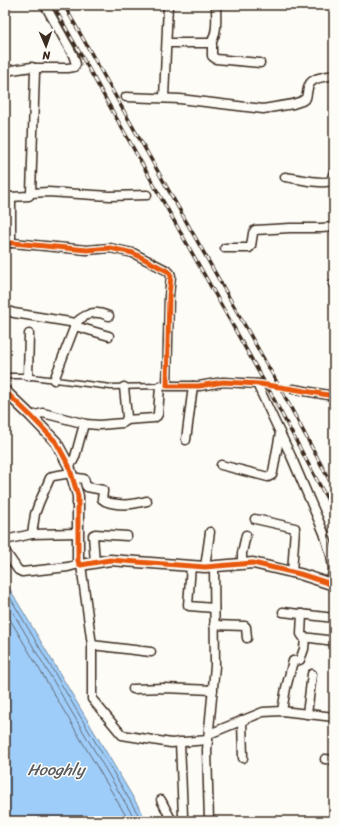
<svg xmlns="http://www.w3.org/2000/svg" width="339" height="826" viewBox="0 0 339 826" font-family="Sriracha,sans-serif">
<rect width="100%" height="100%" fill="#fdfcf7"/>
<filter id="ink" filterUnits="userSpaceOnUse"><feTurbulence type="fractalNoise" baseFrequency=".025" numOctaves="2"/><feDisplacementMap in="SourceGraphic" scale="8" xChannelSelector="R" yChannelSelector="G"/><feConvolveMatrix kernelMatrix="1 2 1 2 8 2 1 2 1" color-interpolation-filters="sRGB"/></filter>
<g filter="url(#ink)">
<path fill="#9ecdf9" stroke="#768ca1" d="M5,581L147,821H5Z"/>
<g fill="none" stroke-linecap="round" stroke-linejoin="round">
<g stroke="#636b76" stroke-width="1">
<path d="M5,589L142,821"/>
<path d="M5,599L136,821"/>
<path d="M5,611L129,821"/>
</g>
<path stroke="#d6d2cc" stroke-width="8" stroke-dasharray="8 4" stroke-linecap="butt" d="M260,384L293,389"/>
<g stroke="#3b2a1e" stroke-width="7">
<path id="service" d="M5,377L10,376H24L111,387L161,386"/>
</g>
<g stroke="#3b2a1e" stroke-width="11">
<g id="minor">
<path d="M167,43H210L212,44V56L216,59L260,63"/>
<path d="M211,43C218,32 216,18 216,5"/>
<path d="M34,68H68L74,67L76,64L73,55L45,5"/>
<path d="M5,71L32,67L34,68L35,71L31,193L29,196L10,197"/>
<path d="M126,97L180,99L263,109L293,104L302,101L306,98C307,95 307,92 308,88C310,77 325,77 334,75"/>
<path d="M164,98L168,5"/>
<path d="M285,177C296,178 321,185 331,181L334,171"/>
<path d="M31,193L48,192L110,196L147,195"/>
<path d="M6,197H10L11,201V243"/>
<path d="M5,243H13L87,250L110,248L133,253L166,270L170,273L171,276L169,296L167,386H199L223,382L260,384"/>
<path d="M225,248H249L251,246L253,233L255,230L290,228H321L334,227"/>
<path d="M333,284H334"/>
<path d="M5,310L14,313L76,323"/>
<path d="M75,326L109,336"/>
<path d="M28,376L29,334"/>
<path d="M54,380L76,323C81,317 91,312 98,313C102,313 105,315 109,316"/>
<path d="M257,384L291,456L324,533L331,555L333,569L331,584"/>
<path d="M293,389L334,396"/>
<path d="M31,416L43,413L86,424L99,425L123,423L126,421L127,417L124,387"/>
<path d="M126,420L154,418L157,416L158,414L160,386"/>
<path d="M186,440L193,386"/>
<path d="M221,465L268,477L272,475L273,472L280,433"/>
<path d="M69,466L73,461L75,457L84,424"/>
<path d="M72,477L84,479C86,481 84,485 87,487L103,490V492L102,499C105,502 107,502 111,503C126,506 133,504 147,501"/>
<path d="M255,519L295,528L292,573"/>
<path d="M32,534L35,514L39,503L50,478L53,476L71,473"/>
<path d="M5,540L32,534L78,533"/>
<path d="M5,551L18,570L22,572L68,567L79,564"/>
<path d="M95,563L93,535L95,534L127,536"/>
<path d="M242,564V553L246,535"/>
<path d="M81,565L92,645V699L122,735L171,743L208,740"/>
<path d="M191,566L188,605L189,606L214,608"/>
<path d="M205,567L210,532"/>
<path d="M283,612L334,618"/>
<path d="M302,614L301,634L303,637L334,641"/>
<path d="M214,625L245,626L246,627L247,638"/>
<path d="M92,645L151,652"/>
<path d="M133,689L164,688L213,690"/>
<path d="M282,711L286,688L293,661L300,660L304,649L305,638"/>
<path d="M307,714L312,674"/>
<path d="M242,720L243,758"/>
<path d="M209,734L263,712L282,711L334,717"/>
<path d="M180,742L183,816"/>
<path d="M325,759L334,760"/>
<path d="M161,800L172,821"/>
<path d="M209,821L207,750L215,666L214,566"/>
</g>
</g>
<g stroke="#3b2a1e" stroke-width="13">
<path id="tertiary" d="M5,391L31,416L56,442L69,466L78,496V561L79,564L81,565L110,560L205,567L253,563L300,574L334,585"/>
</g>
<use href="#service" stroke="#fdfcf7" stroke-width="4"/>
<use href="#minor" stroke="#fdfcf7" stroke-width="8"/>
<use href="#tertiary" stroke="#fdfcf7" stroke-width="10"/>
<g stroke="#3b2a1e" stroke-width="3.5">
<g id="rail">
<path d="M53,5L270,392L334,512"/>
<path d="M64,5L283,393L334,489"/>
</g>
</g>
<use href="#rail" stroke="#fdfcf7" stroke-width="2" stroke-dasharray="6" stroke-linecap="butt"/>
<g stroke="#fdfcf7" stroke-width="8">
<g id="cycleway">
<path d="M5,243H13L87,250L110,248L133,253L169,272L171,276L169,296L167,386H199L223,382L260,384L293,389L334,396"/>
<path d="M5,391L31,416L56,442L69,466L78,496V561L79,564L81,565L110,560L205,567L253,563L300,574L334,585"/>
</g>
</g>
<use href="#cycleway" stroke="#e8590c" stroke-width="5"/>
</g>
</g>
<g text-anchor="middle" stroke-width="3" stroke-linejoin="round" paint-order="stroke">
<g font-size="16" font-style="italic" fill="#595b60" stroke="#fdfcf7">
<text x="56" y="775">Hooghly</text>
</g>
</g>
<rect width="339" height="826" fill="none" stroke="#fdfcf7" stroke-width="20"/>
<rect x="10" y="10" width="319" height="806" fill="none" stroke="#3b2a1e" stroke-width="1.5" filter="url(#ink)"/>
<g transform="translate(46 46) rotate(178)" stroke="#fdfcf7" stroke-width="3" paint-order="stroke">
<path d="M0-3L7 15L0 10L-7 15Z" fill="#3b2a1e"/>
<text y="-6" font-size="11" font-weight="bold" text-anchor="middle" fill="#3b2a1e">N</text>
</g>
</svg>
